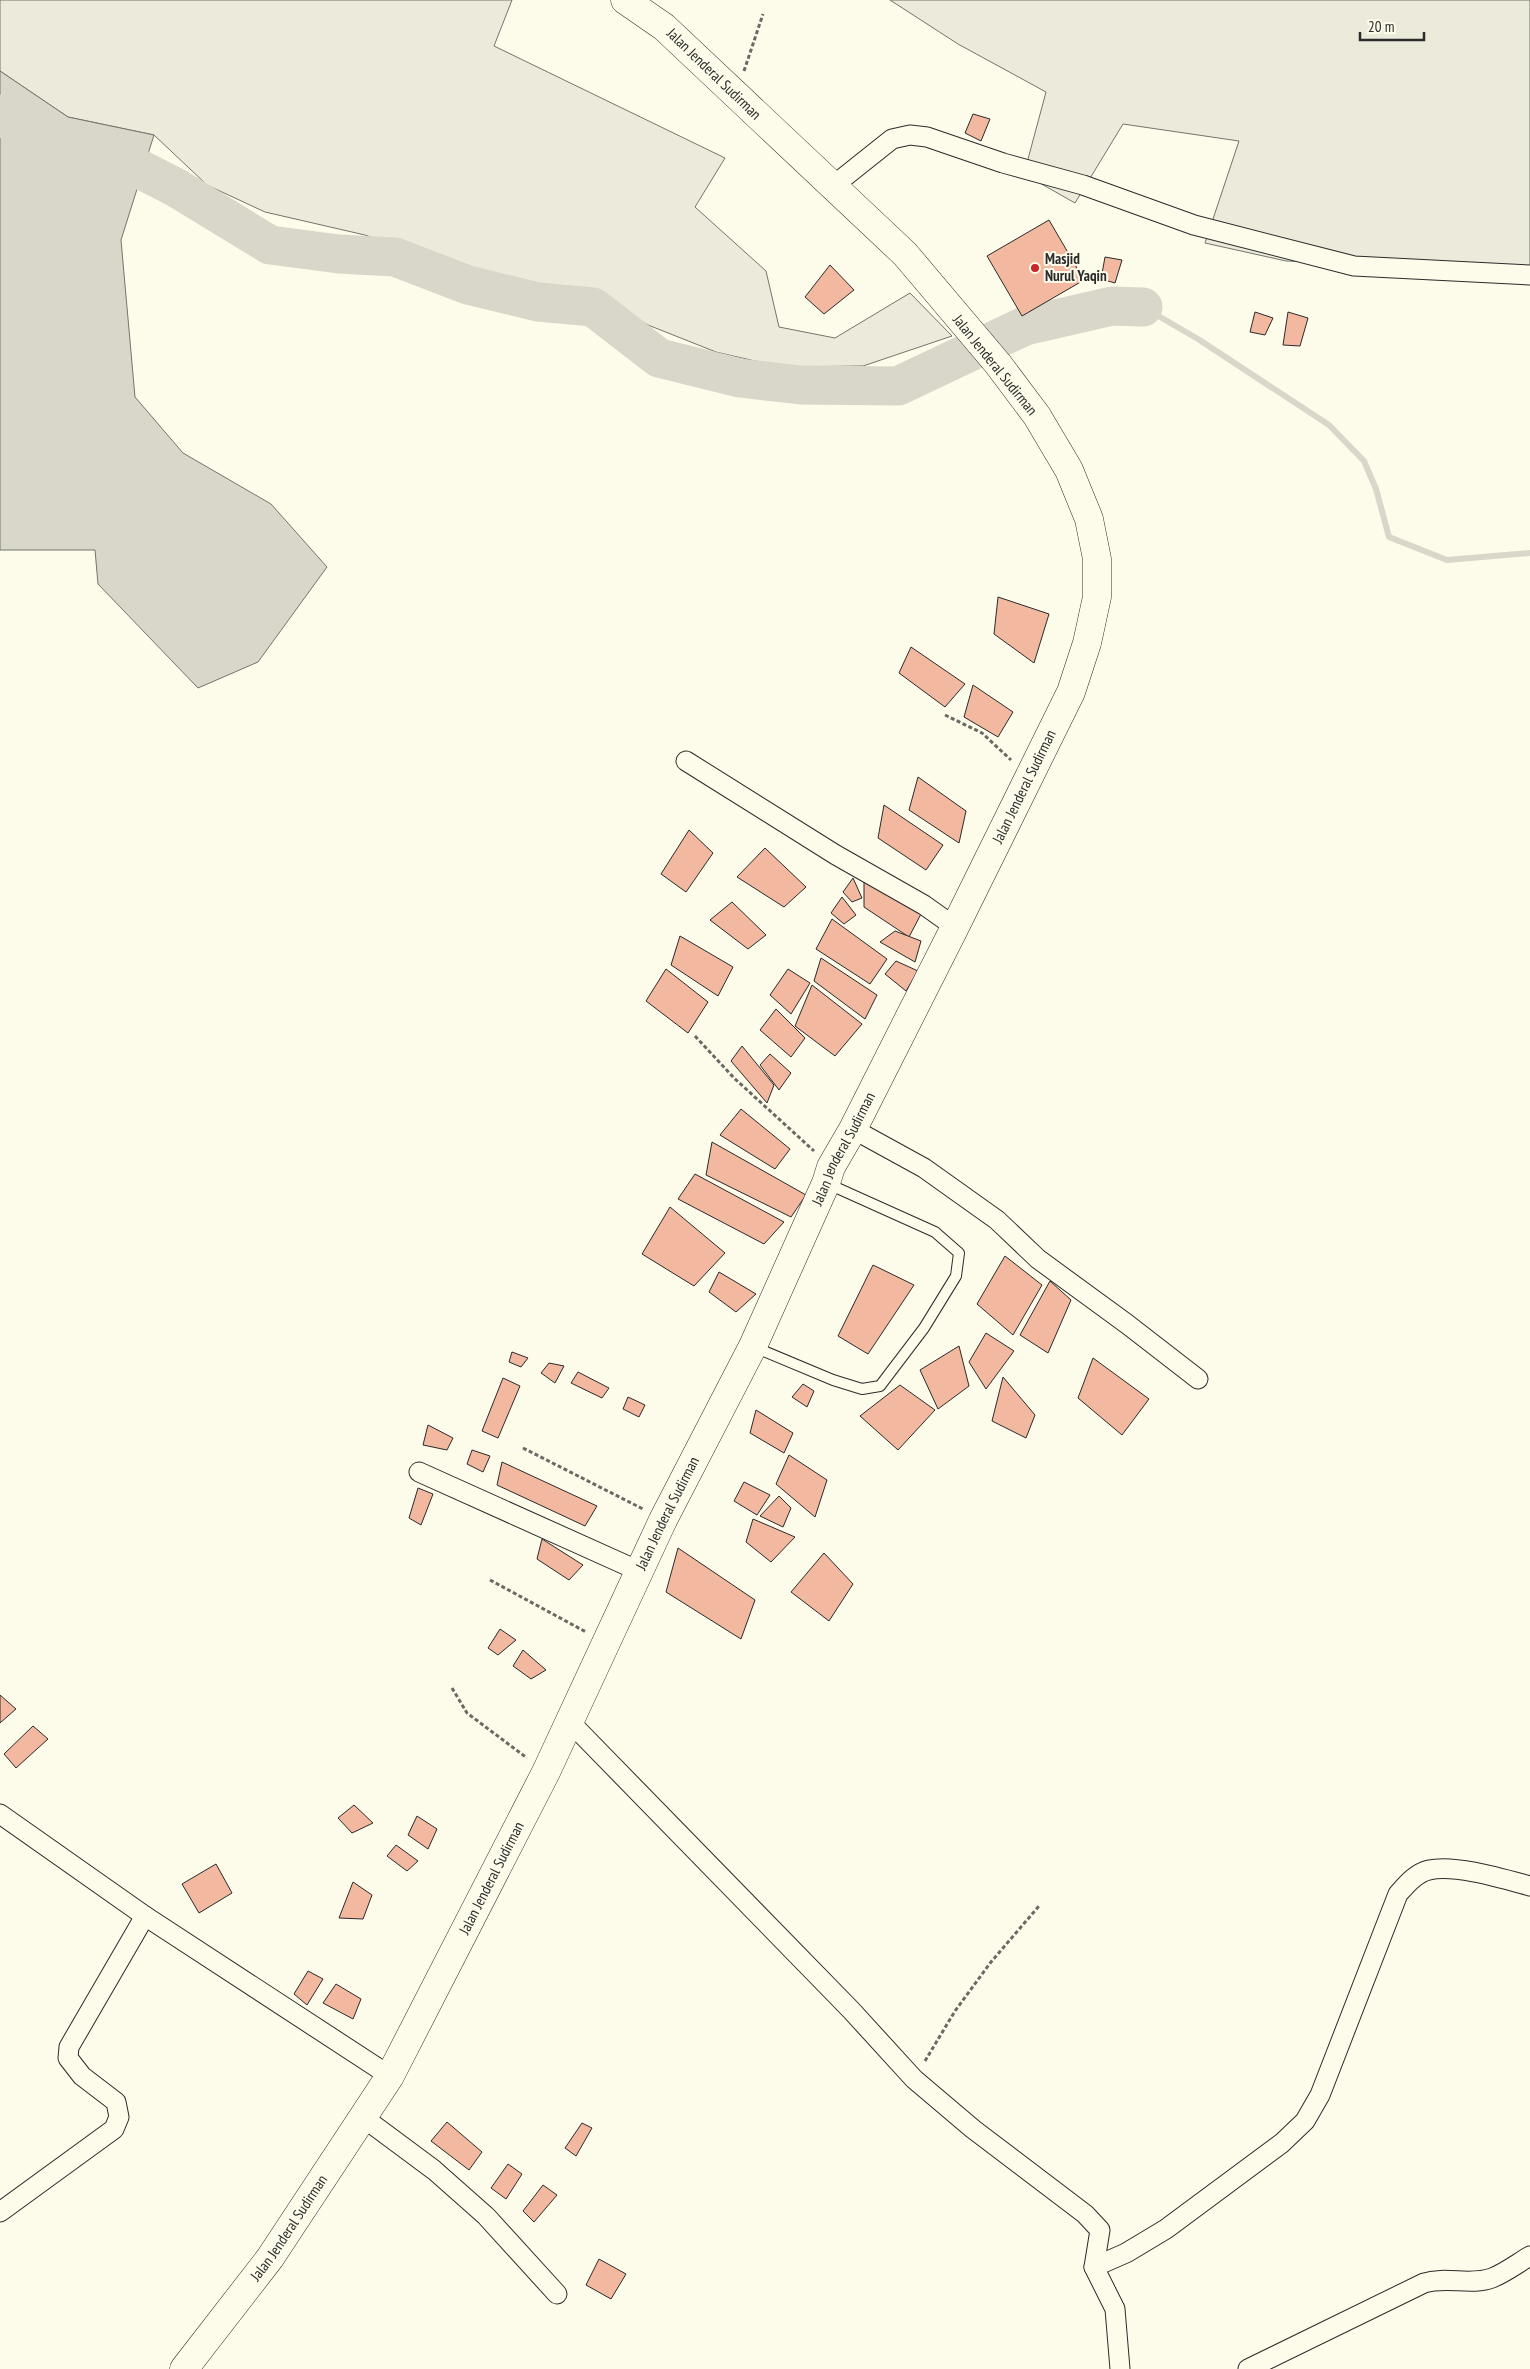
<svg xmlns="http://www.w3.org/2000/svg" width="1530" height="2369" viewBox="0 0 1530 2369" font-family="'PT Sans Narrow',sans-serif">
<rect width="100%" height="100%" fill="#fdfbea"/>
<g fill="#ecebdb" stroke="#74746e">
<path d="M0,0H512L494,46L725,158L695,207L766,271L779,327L835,338L910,293L952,336L863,366L781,367L716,352L648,325L604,298L484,277L365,235L265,212L207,185L154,135L68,117L0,71Z"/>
<path d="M890,0H1530V270L1286,261L1205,243L1239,141L1123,124L1075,203L1024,174L1046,92L958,44Z"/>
</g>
<path fill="#d8d7c9" stroke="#74746e" d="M0,71L68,117L154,135L121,240L135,397L183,453L271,504L327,567L258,662L198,688L98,584L95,550H0Z"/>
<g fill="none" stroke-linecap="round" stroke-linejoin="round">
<path stroke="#d8d7c9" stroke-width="6" d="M1143,307L1198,339L1329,425L1364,461L1376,489L1389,537L1447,560L1530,553"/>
<path stroke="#d8d7c9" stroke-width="39" d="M0,114L10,121L104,151L175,187L270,245L339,254L395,257L468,285L538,302L593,307L659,358L740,378L801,385L898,386L1025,326L1112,306L1143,307"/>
</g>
<g fill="#f2b8a0" stroke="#2b2b2b">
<path d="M973,114L990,119L981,141L965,133Z"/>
<path d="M1049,220L1084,280L1022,316L987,256Z"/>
<path d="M1105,257L1122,260L1115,283L1101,279Z"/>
<path d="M830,265L854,290L824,314L805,297Z"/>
<path d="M1255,312L1273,318L1265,335L1250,332Z"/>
<path d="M1288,312L1308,318L1300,346L1283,345Z"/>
<path d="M998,597L1049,614L1034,663L994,634Z"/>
<path d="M911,647L965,684L945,707L899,673Z"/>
<path d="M973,685L1013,712L998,737L964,717Z"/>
<path d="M918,777L966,811L959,843L909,810Z"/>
<path d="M884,805L943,845L926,870L878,838Z"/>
<path d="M689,830L713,853L686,892L661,874Z"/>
<path d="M765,848L806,887L784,907L737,877Z"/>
<path d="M853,878L862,898L852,902L843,892Z"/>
<path d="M864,880L921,914L909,937L864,907Z"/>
<path d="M842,897L856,915L844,924L831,913Z"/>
<path d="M732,902L766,935L748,949L710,920Z"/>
<path d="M832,919L887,959L870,984L816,949Z"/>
<path d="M895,931L921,941L915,962L880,942Z"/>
<path d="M680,936L733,967L718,996L671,965Z"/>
<path d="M821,958L877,995L865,1019L814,981Z"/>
<path d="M896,961L918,971L906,991L885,974Z"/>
<path d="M666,969L708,1002L688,1033L646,1001Z"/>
<path d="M788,969L810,983L791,1014L770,995Z"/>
<path d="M812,985L862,1024L835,1056L795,1026Z"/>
<path d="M776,1009L805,1038L791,1057L760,1030Z"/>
<path d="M742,1046L774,1085L767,1103L731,1061Z"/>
<path d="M770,1054L791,1073L779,1090L760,1065Z"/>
<path d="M741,1109L790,1149L775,1169L720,1135Z"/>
<path d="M712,1142L806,1195L791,1217L706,1175Z"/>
<path d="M695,1174L784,1222L764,1244L678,1199Z"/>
<path d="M670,1207L725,1253L694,1286L642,1254Z"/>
<path d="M1005,1256L1042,1285L1013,1335L977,1304Z"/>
<path d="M873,1265L914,1285L868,1354L838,1336Z"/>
<path d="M719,1272L756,1294L736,1312L709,1292Z"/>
<path d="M1050,1281L1071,1300L1048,1353L1020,1335Z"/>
<path d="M986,1333L1014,1351L986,1389L969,1362Z"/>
<path d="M959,1346L969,1386L938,1409L920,1370Z"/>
<path d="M512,1352L528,1358L521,1367L509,1362Z"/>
<path d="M1093,1358L1149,1399L1122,1435L1078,1398Z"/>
<path d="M549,1363L564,1366L555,1383L541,1373Z"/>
<path d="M578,1372L609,1388L602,1398L571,1383Z"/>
<path d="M1003,1377L1035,1415L1026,1438L992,1421Z"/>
<path d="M503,1378L520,1386L498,1438L482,1431Z"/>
<path d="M803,1384L814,1391L807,1407L792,1397Z"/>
<path d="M900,1385L935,1410L898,1450L860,1416Z"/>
<path d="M628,1397L645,1405L639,1417L623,1409Z"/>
<path d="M756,1410L793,1433L784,1453L750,1433Z"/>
<path d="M428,1425L453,1438L447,1450L423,1445Z"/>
<path d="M472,1450L490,1456L483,1472L467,1464Z"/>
<path d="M789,1455L827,1480L815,1517L776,1484Z"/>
<path d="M502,1462L597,1506L585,1526L497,1485Z"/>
<path d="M744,1482L770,1495L757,1515L734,1501Z"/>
<path d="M418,1488L433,1494L421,1525L409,1518Z"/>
<path d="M779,1496L791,1508L783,1527L760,1516Z"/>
<path d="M753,1519L795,1537L771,1562L746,1542Z"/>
<path d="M542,1539L583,1565L569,1580L537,1559Z"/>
<path d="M678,1548L755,1600L741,1639L666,1592Z"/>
<path d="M824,1553L853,1584L829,1621L791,1592Z"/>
<path d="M500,1629L516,1640L498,1655L488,1648Z"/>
<path d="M523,1650L546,1670L531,1679L513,1666Z"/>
<path d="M0,1695L16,1709L0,1723Z"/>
<path d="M33,1726L48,1739L16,1768L4,1754Z"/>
<path d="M354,1805L373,1823L352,1833L338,1818Z"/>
<path d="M417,1816L437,1829L428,1849L408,1835Z"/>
<path d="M396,1845L418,1861L407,1871L387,1856Z"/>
<path d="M216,1864L232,1893L199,1913L182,1884Z"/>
<path d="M353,1882L372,1895L363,1919L339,1918Z"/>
<path d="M308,1971L323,1979L307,2005L294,1994Z"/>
<path d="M336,1984L361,1999L353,2019L323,2003Z"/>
<path d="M447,2122L482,2152L469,2170L431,2141Z"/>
<path d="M582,2123L592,2128L576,2156L565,2148Z"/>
<path d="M508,2164L522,2174L506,2199L491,2188Z"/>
<path d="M543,2185L557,2195L534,2222L523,2211Z"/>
<path d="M599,2259L626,2274L611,2299L586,2285Z"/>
</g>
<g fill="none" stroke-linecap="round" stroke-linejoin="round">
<g stroke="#2b2b2b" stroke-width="12">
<path id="service" d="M754,1347L833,1380L862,1389L880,1386L924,1328L956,1276L959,1253L935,1232L826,1183"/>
</g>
<g stroke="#2b2b2b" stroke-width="21">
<g id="minor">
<path d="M833,186L892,139L910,135L927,137L1003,163L1083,185L1194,225L1354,266L1530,275"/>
<path d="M686,761L836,855L924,905L955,927"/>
<path d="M853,1129L924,1168L997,1220L1038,1259L1127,1324L1198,1379"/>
<path d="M419,1472L639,1571"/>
<path d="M570,1722L851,2010L914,2079L973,2129L1085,2214L1100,2230L1094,2267L1115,2309L1120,2369"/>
<path d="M0,1814L145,1916L390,2076"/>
<path d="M364,2118L434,2170L486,2216L557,2294"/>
<path d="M0,2212L114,2129L119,2117L116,2102L82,2076L68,2058L69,2047L145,1916"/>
<path d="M1094,2267L1126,2253L1166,2229L1282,2143L1305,2121L1320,2095L1398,1894C1407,1884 1416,1873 1429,1870C1455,1864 1504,1879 1530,1886"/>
<path d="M1248,2369L1424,2283C1446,2276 1471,2286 1492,2278C1505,2273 1518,2263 1530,2256"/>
</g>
</g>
<g stroke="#2b2b2b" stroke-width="29">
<g id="trunk">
<path id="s1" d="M184,2369L270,2258L390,2076L546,1772L663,1520L753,1346L826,1183L831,1167L853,1129L955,927L1071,692L1087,643L1097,597V559L1089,519L1069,470L1037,416L998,364L905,254L664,27L625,0"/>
</g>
</g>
<g stroke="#6a6964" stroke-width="3" stroke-dasharray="4 2.5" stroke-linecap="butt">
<path d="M744,71L763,14"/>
<path d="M945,715L982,733L1011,760"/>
<path d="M695,1036L734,1078L814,1151"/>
<path d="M523,1448L643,1509"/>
<path d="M490,1580L586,1632"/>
<path d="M452,1688L467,1713L527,1758"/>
<path d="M925,2061L955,2011L991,1962L1039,1906"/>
</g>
<use href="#service" stroke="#fdfbea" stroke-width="10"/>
<use href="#minor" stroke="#fdfbea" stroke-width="19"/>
<use href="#trunk" stroke="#fdfbea" stroke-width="28"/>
</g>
<circle fill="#c62828" stroke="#fdfbea" stroke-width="2" cx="1035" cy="268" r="5"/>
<g text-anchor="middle" stroke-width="4" stroke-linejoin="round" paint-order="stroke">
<g font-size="15" fill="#2b2b2b" stroke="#fdfbea">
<text transform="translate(714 74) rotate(44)" y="5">Jalan Jenderal Sudirman</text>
<text transform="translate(995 365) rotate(51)" y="5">Jalan Jenderal Sudirman</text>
<text dy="5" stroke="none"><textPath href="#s1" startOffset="1796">Jalan Jenderal Sudirman</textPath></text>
<text dy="5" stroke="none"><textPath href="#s1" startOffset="1391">Jalan Jenderal Sudirman</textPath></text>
<text dy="5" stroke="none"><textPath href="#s1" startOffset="986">Jalan Jenderal Sudirman</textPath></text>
<text dy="5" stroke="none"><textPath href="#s1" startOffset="581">Jalan Jenderal Sudirman</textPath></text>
<text dy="5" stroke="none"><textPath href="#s1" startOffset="176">Jalan Jenderal Sudirman</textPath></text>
</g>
<g font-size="15" font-weight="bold" fill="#2b2b2b" stroke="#fdfbea" text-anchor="start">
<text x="1045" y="264">Masjid<tspan x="1045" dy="17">Nurul Yaqin</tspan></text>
</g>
</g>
<path d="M1360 32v8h64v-8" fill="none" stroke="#2b2b2b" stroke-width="2.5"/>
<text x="1368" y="32" font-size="15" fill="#2b2b2b" stroke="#fdfbea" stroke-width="4" paint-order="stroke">20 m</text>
</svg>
